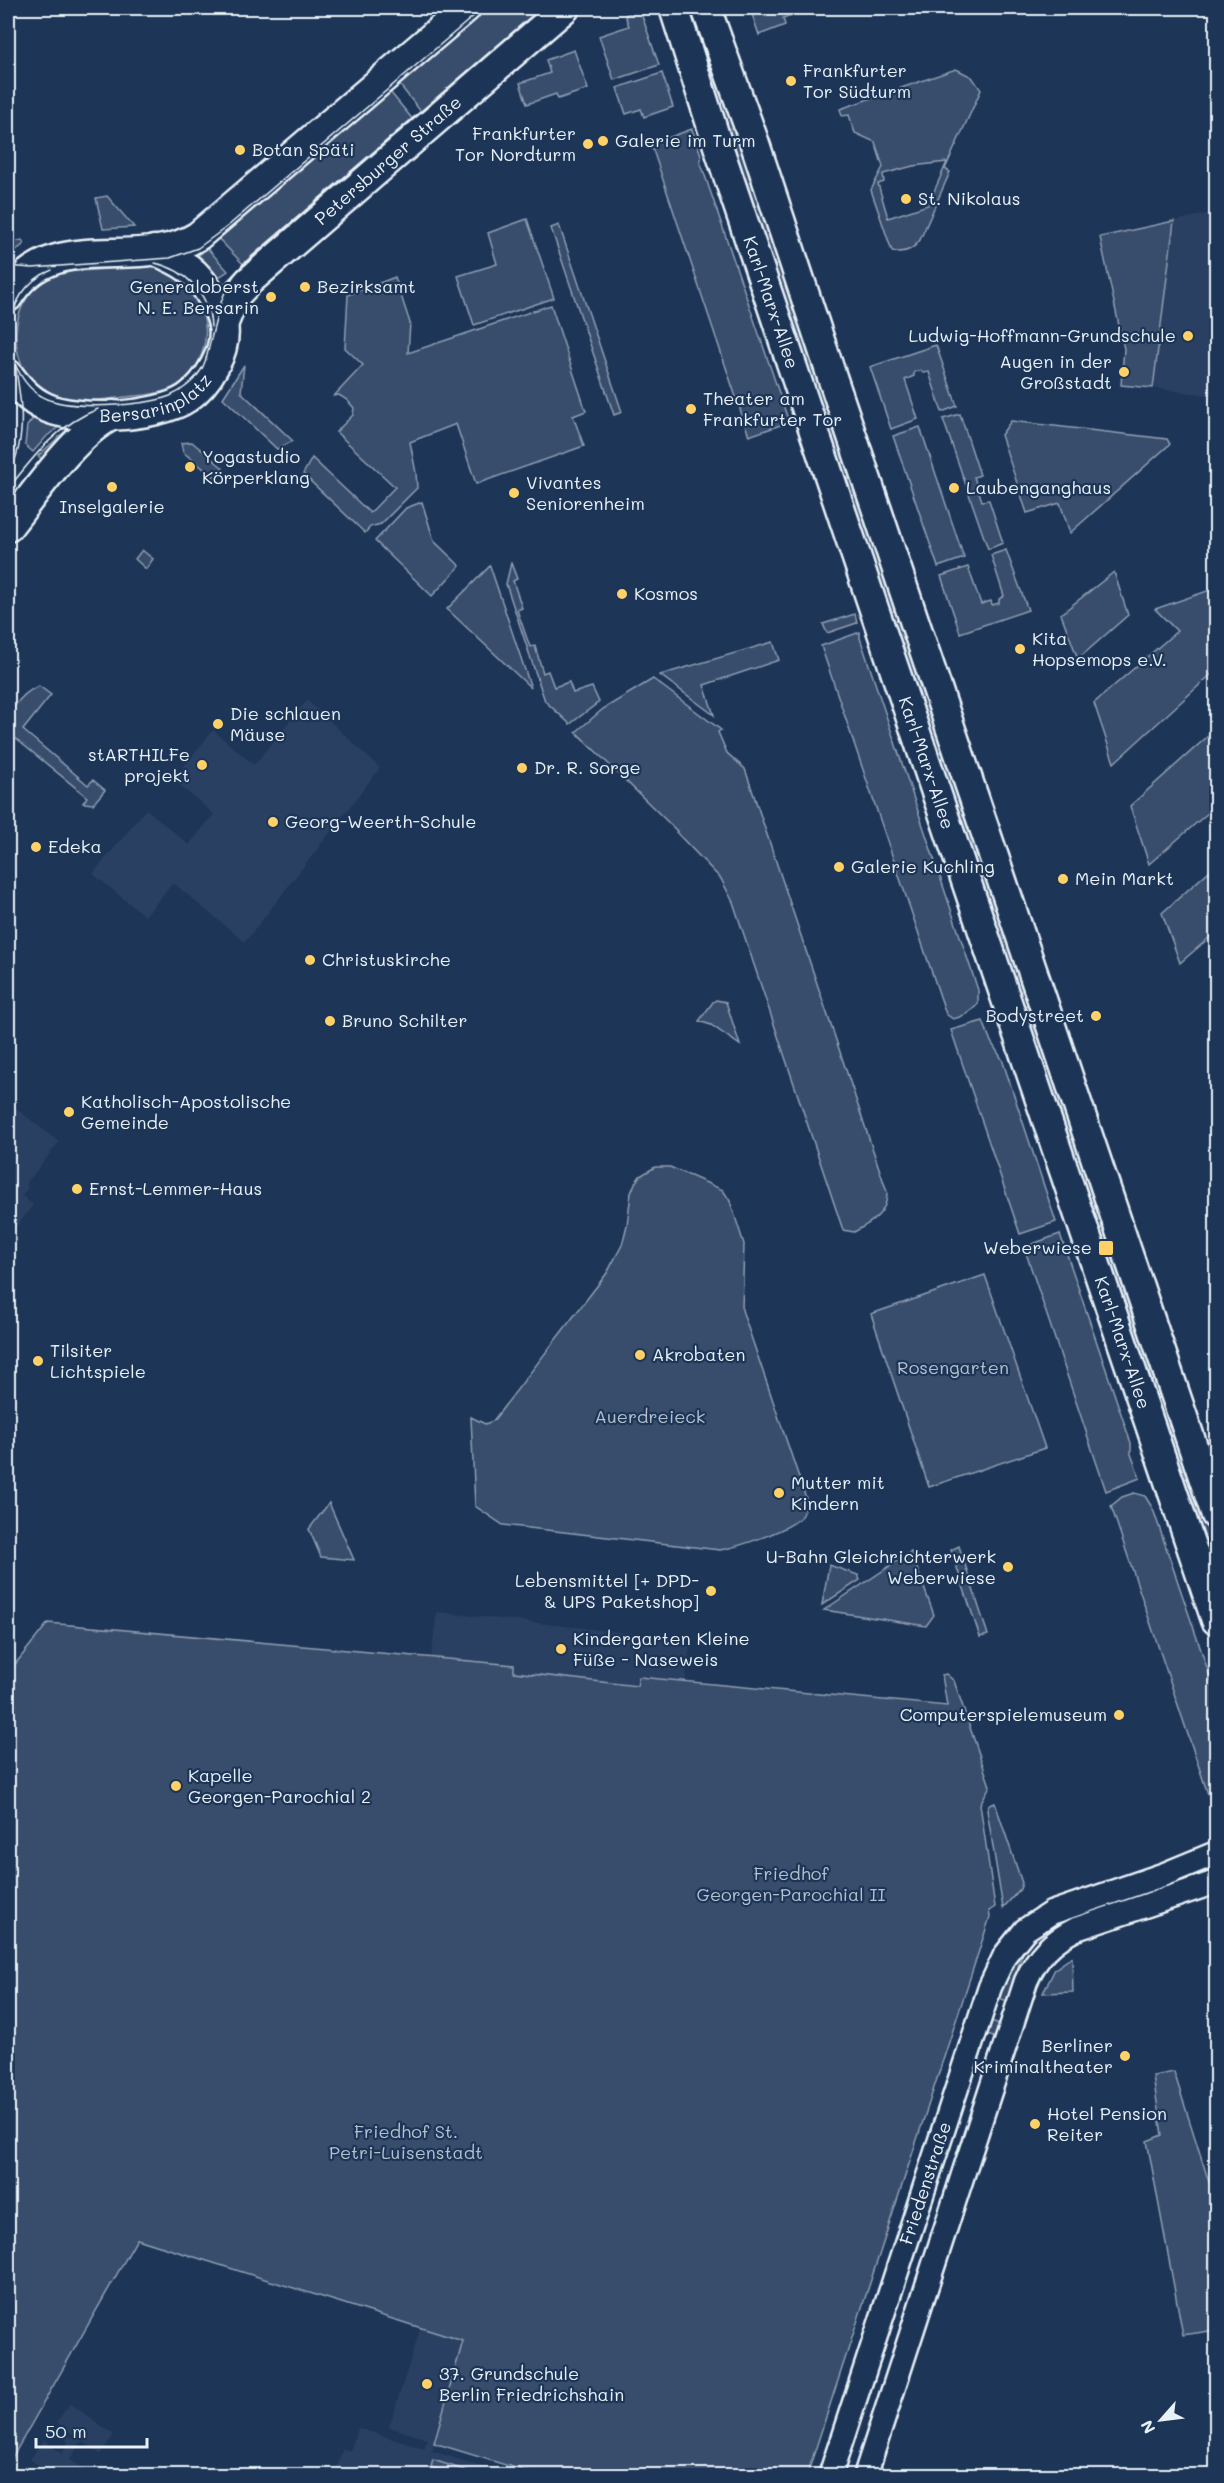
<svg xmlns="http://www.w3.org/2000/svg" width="1224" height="2483" viewBox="0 0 1224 2483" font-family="Mali,sans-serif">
<rect width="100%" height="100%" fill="#1d3557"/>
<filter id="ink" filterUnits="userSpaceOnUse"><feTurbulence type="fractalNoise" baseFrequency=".0167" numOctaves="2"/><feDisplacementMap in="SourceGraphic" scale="12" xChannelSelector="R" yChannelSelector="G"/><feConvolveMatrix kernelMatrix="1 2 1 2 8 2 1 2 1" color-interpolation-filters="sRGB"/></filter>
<g filter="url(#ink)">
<g fill="#2a4162">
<path d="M1216,212V396L1153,388L1174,221Z"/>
<path d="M307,700L380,768L245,942L173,883L145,916L93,874L146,809L189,845L214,814L173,780L213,730L254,765Z"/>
<path d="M8,1102L59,1142L26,1184L28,1187L22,1196L33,1205L8,1238Z"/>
<path d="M437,1612L691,1640L685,1681L639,1677L637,1686L513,1672L514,1665L431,1658Z"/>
<path d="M421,2327L464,2341L432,2451L508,2475L334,2476L343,2449L350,2451L358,2428L424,2449L427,2439L389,2427Z"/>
<path d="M70,2403L114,2435L100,2454L82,2441L70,2459L87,2472L85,2475H47L49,2473L30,2459L44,2440L62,2454L68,2442L66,2440L70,2436L72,2438L75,2436L57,2422Z"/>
</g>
<g fill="#374d6c" stroke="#909fb2" stroke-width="1.5" fill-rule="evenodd">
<path d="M478,8H546L422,113L395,79Z"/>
<path d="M684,8H690L714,75L743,137L834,406L817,412Z"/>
<path d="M750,8H814L783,18L785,25L759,35Z"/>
<path d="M640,10L659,65L614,80L599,36L629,26L625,15Z"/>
<path d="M574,50L588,89L558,99L556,94L527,104L520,83L550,73L546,60Z"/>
<path d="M956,69L972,77L981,90L945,169L950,172L920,240C913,250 904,254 892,251L871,190L883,167L875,142L855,133L849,115L842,116L840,109ZM947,162L928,205L888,218L878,184L884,182L883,174L913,166Z"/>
<path d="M662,73L673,107L644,117L641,109L626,114L617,88Z"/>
<path d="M386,87L414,121L249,262L245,265L241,262L216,236Z"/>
<path d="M692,129L701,155L700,161L789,422L749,436L651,144Z"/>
<path d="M107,196L134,227L103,229L96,198Z"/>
<path d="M527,219L554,298L474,325L458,276L497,264L488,233Z"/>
<path d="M1174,221L1153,388L1121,385L1124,349L1100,237Z"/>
<path d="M559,225L622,412L614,415L551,228Z"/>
<path d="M22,240L24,244L8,257V243Z"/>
<path d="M207,248L228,271L219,277H214L199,262V255Z"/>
<path d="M150,266C192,278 218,318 199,361C187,388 162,394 135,396C112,398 85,404 62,399C0,382 0,287 65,272Z"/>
<path d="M395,277L410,323L408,353L551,305L586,411L573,416L584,446L476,484L456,424L410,442L416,473L417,488L381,524L370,527L365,533L303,474L312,458L370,513L395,487L336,432L353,415L354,408L347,400L339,395L334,396L363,365L345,348L348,295Z"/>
<path d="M936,345L957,406L942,412L929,372L923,373L921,370L914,372V376L905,380L918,419L891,429L870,367Z"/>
<path d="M244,365L241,392L293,441L277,449L223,398Z"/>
<path d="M960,414L980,475L974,477L982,501L989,500L1003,543L988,549L943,419Z"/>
<path d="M837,415L902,608L885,614L820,421Z"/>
<path d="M35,416L60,426L47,436L33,452L25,445L27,426Z"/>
<path d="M1011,421L1167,439L1170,444L1070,533L1060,503L1027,513L1001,435Z"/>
<path d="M73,424L78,429L49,465L38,456Z"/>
<path d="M920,427L964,558L938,567L893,436Z"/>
<path d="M192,442L223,468L214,477L183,452L181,443Z"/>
<path d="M422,502L434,541L460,566L432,596L375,541L406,508Z"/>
<path d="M142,550L153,559L146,569L135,559Z"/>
<path d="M1006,550L1028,610L960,633L941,576L968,567L981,604L991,601L992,605L999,603V599L1004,596L991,555Z"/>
<path d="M511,563L517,579L513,581L522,608L517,610L530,647L535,646L543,673L548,671L554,687L569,682L573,693L592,687L599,702L570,724L545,701L506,584Z"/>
<path d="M490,566L531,688L447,609Z"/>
<path d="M1114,572L1128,615L1078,659L1061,614Z"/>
<path d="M1216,588V670L1114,763L1094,703L1177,631L1155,609Z"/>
<path d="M855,614L857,623L827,633L823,624Z"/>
<path d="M905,617L1031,988L1013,994L888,623Z"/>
<path d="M860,632V638L978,990V1004C972,1011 963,1017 953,1019L946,1014L821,646Z"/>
<path d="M773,642L779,660L704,685L714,715L660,675Z"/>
<path d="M653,679L721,730L718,732L727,753L745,769L887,1192C888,1213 871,1223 854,1232L843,1230L733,902L721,879L676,832L677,831L576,732L603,709Z"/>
<path d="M39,686L51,695L23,730L88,785L93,780L105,790L93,804L83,803L87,797L15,738L12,741C0,719 19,694 39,686Z"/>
<path d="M1216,729V806L1149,864L1130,806Z"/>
<path d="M1216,865V932L1180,963L1162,913Z"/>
<path d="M716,1000L726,1002L740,1045L711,1025L699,1021L713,1002Z"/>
<path d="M1035,1002L1103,1206L1086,1211L1018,1008Z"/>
<path d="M983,1021L991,1042L1002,1059L1056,1222L1020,1234L951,1030Z"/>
<path d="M655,1167H670L723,1190L730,1201L744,1244L742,1310L806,1498C806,1505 806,1510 802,1516C790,1530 738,1547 720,1550L503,1525L475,1506L471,1417L485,1424L493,1421L607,1273L622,1245L627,1225L631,1193L635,1183L640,1176Z"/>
<path d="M1104,1227L1193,1470L1182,1474L1171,1451L1098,1229Z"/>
<path d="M1060,1234L1131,1443V1454L1140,1478L1106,1491L1024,1247Z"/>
<path d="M985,1275L1045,1448L929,1487L871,1314Z"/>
<path d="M1195,1476L1216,1541V1576L1184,1479Z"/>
<path d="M1134,1493L1145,1496L1153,1509L1216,1694V1809H1213L1111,1506L1122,1497Z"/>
<path d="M329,1503L354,1560L321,1557L309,1529Z"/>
<path d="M959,1546L988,1635L980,1637L951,1550Z"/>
<path d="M911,1552L934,1615L926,1626L824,1610Z"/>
<path d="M829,1565L858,1575L860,1580L822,1605Z"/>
<path d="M48,1623L514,1665V1672L637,1686L639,1677L947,1706L942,1675L946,1674L954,1681L990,1786L980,1804L995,1907L989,1911L990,1917L807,2475H538L434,2443L463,2341L137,2239L8,2465V1715L16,1705L8,1698V1673Z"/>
<path d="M995,1803L1022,1883L1020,1889L1003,1908L987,1810L989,1805Z"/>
<path d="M1194,1872L1197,1879L1088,1914L1086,1910Z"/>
<path d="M1036,1931L1039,1934C1012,1958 1020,1973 1011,2002L995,1997L998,1983Z"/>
<path d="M1072,1957L1073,1992L1043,1993L1055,1969Z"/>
<path d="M988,2020L1003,2025L999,2039L982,2033Z"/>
<path d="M1174,2072L1216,2204V2330L1183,2335L1147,2141L1162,2135L1153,2076Z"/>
<path d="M433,2460L480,2475H458L431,2467Z"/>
</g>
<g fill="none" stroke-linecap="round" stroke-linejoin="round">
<g stroke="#e8f1f8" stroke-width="27">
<g id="tertiary">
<path id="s1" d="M830,2476L990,1987L1005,1955L1025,1930L1051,1913L1165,1874L1216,1853"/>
<path d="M865,2476L1026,1981C1037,1956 1052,1941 1076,1929L1216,1882"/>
</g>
</g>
<g stroke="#e8f1f8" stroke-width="33">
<g id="primary">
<path id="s2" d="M674,8L719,149L871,600L1216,1620"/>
<path d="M706,8L754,141L831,374L1216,1515"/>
<path d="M8,297C52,224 138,274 198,236L466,8"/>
<path id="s3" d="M223,325L235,296L249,281L565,8"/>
<path id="s4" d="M8,374C18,387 29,400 45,407C76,422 158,418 187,398C208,383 228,351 223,324C219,306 206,285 194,273C183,262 168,257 154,250"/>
<path d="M8,527C35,493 75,433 113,415"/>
</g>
</g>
<use href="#tertiary" stroke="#1d3557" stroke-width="22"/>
<use href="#primary" stroke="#1d3557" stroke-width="28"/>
<g stroke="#e8f1f8" stroke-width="1.5">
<path d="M155,263C186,270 210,294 211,327"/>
<path d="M8,266L32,268L170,258L198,248L228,226L483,8"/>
<path d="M8,323C14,371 35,430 8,474"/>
<path d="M10,333C10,305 26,280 52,270"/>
<path d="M14,362C21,377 28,389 43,397C68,411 143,406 170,396C182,391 194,381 201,370C207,361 208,350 211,339C218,311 223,286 243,264L541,8"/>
<path d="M8,489C34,456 58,424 98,409"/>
</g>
</g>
</g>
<g fill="#ffd166" stroke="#1d3557" stroke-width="2">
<circle cx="791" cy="81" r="6"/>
<circle cx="603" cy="141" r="6"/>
<circle cx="588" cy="144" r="6"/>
<circle cx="240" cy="150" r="6"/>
<circle cx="906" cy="199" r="6"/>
<circle cx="305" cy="287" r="6"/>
<circle cx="271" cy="297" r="6"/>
<circle cx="1188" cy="336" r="6"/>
<circle cx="1124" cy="372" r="6"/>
<circle cx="691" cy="409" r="6"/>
<circle cx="190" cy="467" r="6"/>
<circle cx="112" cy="487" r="6"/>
<circle cx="954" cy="488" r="6"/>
<circle cx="514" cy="493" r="6"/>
<circle cx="622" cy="594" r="6"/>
<circle cx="1020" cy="649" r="6"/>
<circle cx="218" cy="724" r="6"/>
<circle cx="202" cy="765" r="6"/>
<circle cx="522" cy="768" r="6"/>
<circle cx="273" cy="822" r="6"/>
<circle cx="36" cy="847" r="6"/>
<circle cx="839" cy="867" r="6"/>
<circle cx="1063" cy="879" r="6"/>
<circle cx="310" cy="960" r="6"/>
<circle cx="1096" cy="1016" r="6"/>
<circle cx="330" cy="1021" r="6"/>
<circle cx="69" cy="1112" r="6"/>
<circle cx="77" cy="1189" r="6"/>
<rect x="1098" y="1240" width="16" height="16" rx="3"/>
<circle cx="640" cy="1355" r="6"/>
<circle cx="38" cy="1361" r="6"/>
<circle cx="779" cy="1493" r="6"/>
<circle cx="1008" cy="1567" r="6"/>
<circle cx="711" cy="1591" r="6"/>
<circle cx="561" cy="1649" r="6"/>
<circle cx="1119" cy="1715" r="6"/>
<circle cx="176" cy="1786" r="6"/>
<circle cx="1125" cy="2056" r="6"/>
<circle cx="1035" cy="2124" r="6"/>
<circle cx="427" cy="2384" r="6"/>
</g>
<g text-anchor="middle" stroke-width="4.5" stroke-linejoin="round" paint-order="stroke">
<g font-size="18" fill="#e8f1f8" stroke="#1d3557" text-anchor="start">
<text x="803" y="77">Frankfurter<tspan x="803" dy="21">Tor Südturm</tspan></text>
<text x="576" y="140" text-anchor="end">Frankfurter<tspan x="576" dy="21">Tor Nordturm</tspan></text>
<text x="615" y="147">Galerie im Turm</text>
<text x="252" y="156">Botan Späti</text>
<text x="918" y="205">St. Nikolaus</text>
<text x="259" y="293" text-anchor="end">Generaloberst<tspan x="259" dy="21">N. E. Bersarin</tspan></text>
<text x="317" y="293">Bezirksamt</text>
<text x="1176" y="342" text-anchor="end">Ludwig-Hoffmann-Grundschule</text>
<text x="1112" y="368" text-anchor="end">Augen in der<tspan x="1112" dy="21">Großstadt</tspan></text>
<text x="703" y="405">Theater am<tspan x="703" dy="21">Frankfurter Tor</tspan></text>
<text x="202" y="463">Yogastudio<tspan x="202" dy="21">Körperklang</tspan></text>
<text x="526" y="489">Vivantes<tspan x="526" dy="21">Seniorenheim</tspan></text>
<text x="966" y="494">Laubenganghaus</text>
<text x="112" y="513" text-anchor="middle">Inselgalerie</text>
<text x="634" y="600">Kosmos</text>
<text x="1032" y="645">Kita<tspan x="1032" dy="21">Hopsemops e.V.</tspan></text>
<text x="230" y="720">Die schlauen<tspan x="230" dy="21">Mäuse</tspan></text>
<text x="190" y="761" text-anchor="end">stARTHILFe<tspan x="190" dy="21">projekt</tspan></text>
<text x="534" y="774">Dr. R. Sorge</text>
<text x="285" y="828">Georg-Weerth-Schule</text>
<text x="48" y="853">Edeka</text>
<text x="851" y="873">Galerie Kuchling</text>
<text x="1075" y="885">Mein Markt</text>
<text x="322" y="966">Christuskirche</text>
<text x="1084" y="1022" text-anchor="end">Bodystreet</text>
<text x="342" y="1027">Bruno Schilter</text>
<text x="81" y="1108">Katholisch-Apostolische<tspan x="81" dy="21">Gemeinde</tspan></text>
<text x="89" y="1195">Ernst-Lemmer-Haus</text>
<text x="1092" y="1254" text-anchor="end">Weberwiese</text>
<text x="50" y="1357">Tilsiter<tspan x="50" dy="21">Lichtspiele</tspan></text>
<text x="652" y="1361">Akrobaten</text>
<text x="791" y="1489">Mutter mit<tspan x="791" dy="21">Kindern</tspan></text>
<text x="996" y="1563" text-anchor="end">U-Bahn Gleichrichterwerk<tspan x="996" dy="21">Weberwiese</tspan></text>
<text x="699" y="1587" text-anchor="end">Lebensmittel [+ DPD-<tspan x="699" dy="21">&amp; UPS Paketshop]</tspan></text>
<text x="573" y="1645">Kindergarten Kleine<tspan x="573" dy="21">Füße - Naseweis</tspan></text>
<text x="1107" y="1721" text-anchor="end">Computerspielemuseum</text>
<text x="188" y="1782">Kapelle<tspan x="188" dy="21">Georgen-Parochial 2</tspan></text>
<text x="1113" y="2052" text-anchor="end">Berliner<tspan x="1113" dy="21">Kriminaltheater</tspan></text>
<text x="1047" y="2120">Hotel Pension<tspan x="1047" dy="21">Reiter</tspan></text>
<text x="439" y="2380">37. Grundschule<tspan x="439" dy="21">Berlin Friedrichshain</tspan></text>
</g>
<g font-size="18" fill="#e8f1f8" stroke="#1d3557">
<text dy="6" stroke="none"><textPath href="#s3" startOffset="236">Petersburger Straße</textPath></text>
<text dy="6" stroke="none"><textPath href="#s2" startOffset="310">Karl-Marx-Allee</textPath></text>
<text dy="6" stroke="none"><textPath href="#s4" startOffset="166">Bersarinplatz</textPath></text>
<text dy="6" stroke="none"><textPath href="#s2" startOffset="796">Karl-Marx-Allee</textPath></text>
<text dy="6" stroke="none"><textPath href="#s2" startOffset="1408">Karl-Marx-Allee</textPath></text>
<text dy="6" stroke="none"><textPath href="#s1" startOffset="308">Friedenstraße</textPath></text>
</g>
<g font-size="18" fill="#b3c0ce" stroke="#1d3557">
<text x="953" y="1374">Rosengarten</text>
<text x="650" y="1423">Auerdreieck</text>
<text x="791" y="1880">Friedhof<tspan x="791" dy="21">Georgen-Parochial II</tspan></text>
<text x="406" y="2138">Friedhof St.<tspan x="406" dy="21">Petri-Luisenstadt</tspan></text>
</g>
</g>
<rect width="1224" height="2483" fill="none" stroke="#1d3557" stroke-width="30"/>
<rect x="15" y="15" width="1194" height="2453" fill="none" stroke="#e8f1f8" stroke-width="2" filter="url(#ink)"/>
<g transform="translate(1161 2420) rotate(242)" stroke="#1d3557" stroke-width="4.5" paint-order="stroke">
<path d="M0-4.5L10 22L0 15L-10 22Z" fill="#e8f1f8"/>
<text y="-9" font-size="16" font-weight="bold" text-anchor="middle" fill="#e8f1f8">N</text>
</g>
<path d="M36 2438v9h111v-9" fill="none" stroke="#e8f1f8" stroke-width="3"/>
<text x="45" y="2438" font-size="18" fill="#e8f1f8" stroke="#1d3557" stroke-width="4.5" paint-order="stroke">50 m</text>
</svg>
